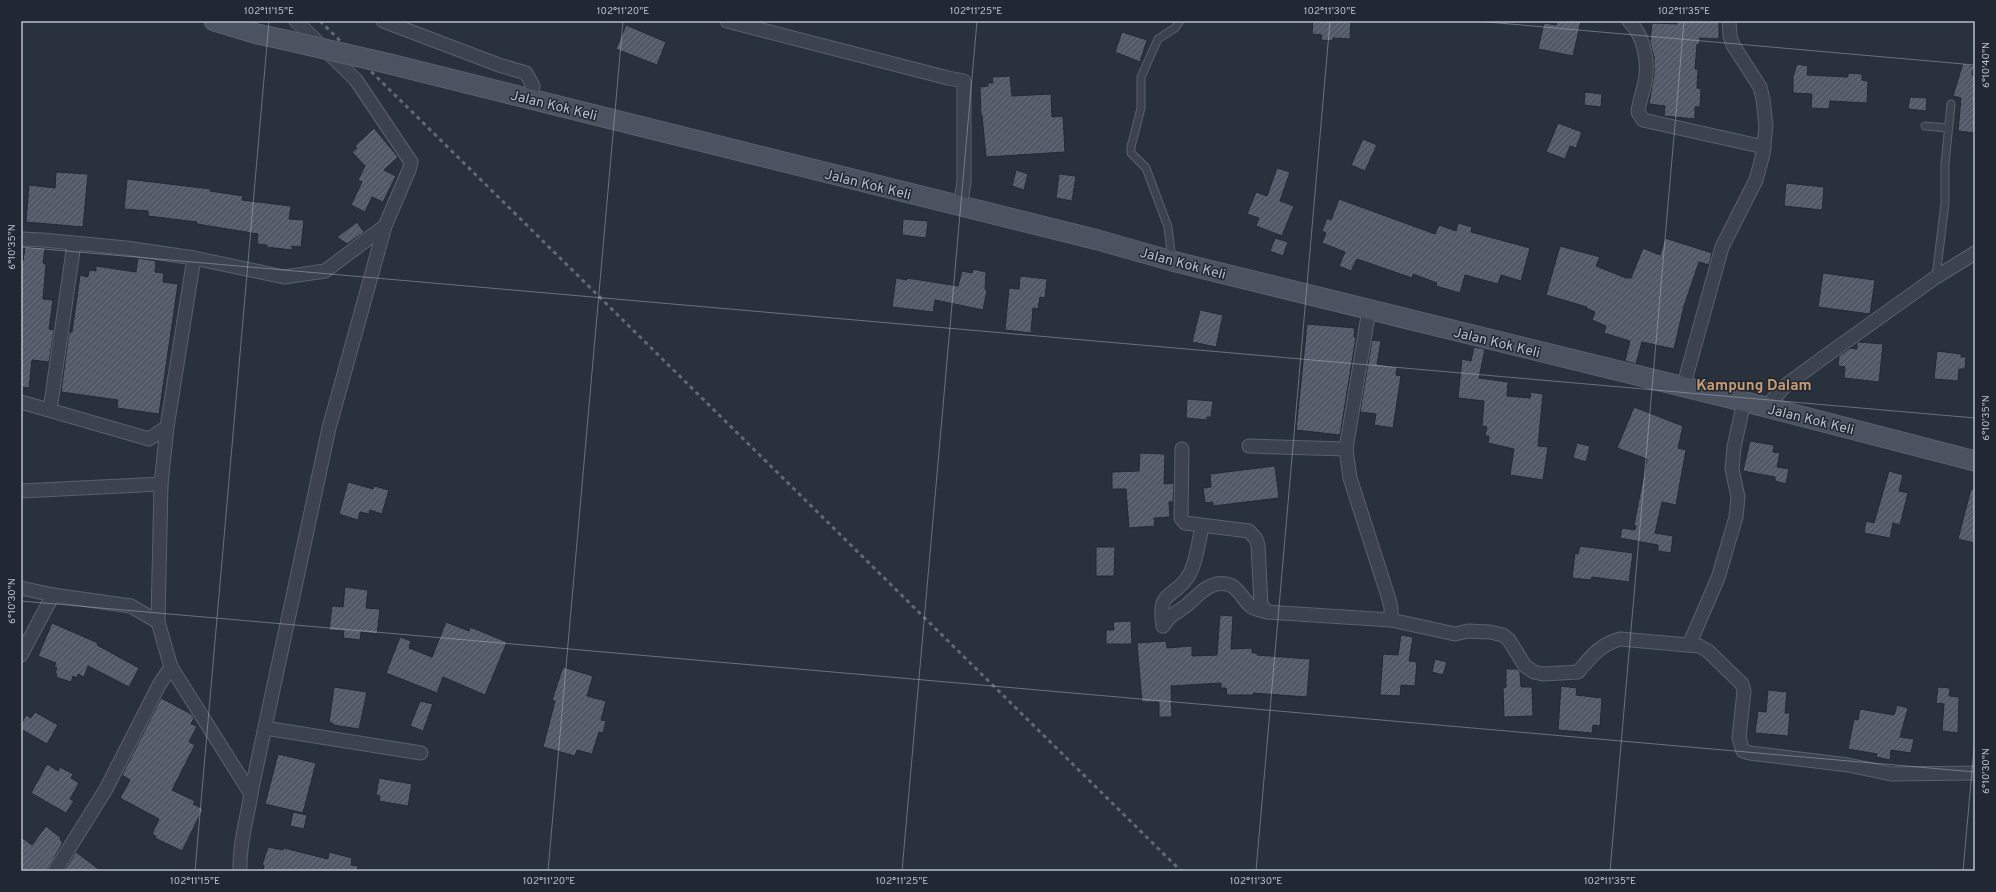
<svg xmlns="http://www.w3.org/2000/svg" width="1996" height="892" viewBox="0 0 1996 892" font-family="Overpass,sans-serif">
<defs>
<pattern id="building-hatch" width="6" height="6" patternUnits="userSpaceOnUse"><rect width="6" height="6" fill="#525a68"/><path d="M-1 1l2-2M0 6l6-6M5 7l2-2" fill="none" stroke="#69707c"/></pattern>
</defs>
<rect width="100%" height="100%" fill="#29313d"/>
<g fill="url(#building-hatch)" stroke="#232a35">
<path d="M1313,21H1351L1350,39L1333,38V41L1321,40L1322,35L1312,34Z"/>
<path d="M1557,21H1581L1573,56L1538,49L1544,23L1556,25Z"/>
<path d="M1677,21H1719V39L1700,38L1699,45L1697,44L1695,69H1698L1697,88L1701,89L1700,107H1695V119L1664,116L1665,106L1649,104L1654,74V57L1650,42L1652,23L1677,24Z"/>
<path d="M626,25L666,42L657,65L616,49Z"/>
<path d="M1122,32L1147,40L1140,62L1115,52Z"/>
<path d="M1963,63L1974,66L1972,75L1975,76V133L1958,131L1961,98L1953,96Z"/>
<path d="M1797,64L1808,66L1807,75L1848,77V73L1862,74V80L1868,81L1867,103L1830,101L1829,109L1811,108L1812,94L1793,93V77Z"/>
<path d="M1010,76L1012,96L1051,94L1052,117L1063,116L1065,152L986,157L982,115L981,116L980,87L988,86V83H993L992,77Z"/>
<path d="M1585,92L1602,94L1601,107L1584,105Z"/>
<path d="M1910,97L1927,98L1926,111L1908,109Z"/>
<path d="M1558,123L1582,132L1576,148L1570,146L1565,159L1546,152Z"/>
<path d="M374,128L398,157L384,170L396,176L383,202L372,197L365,212L351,205L362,182L358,180L365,166L352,152L357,148L355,146Z"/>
<path d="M1363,139L1377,145L1365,171L1351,165Z"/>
<path d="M1277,168L1290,172L1280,201L1294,206L1282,236L1256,226L1259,218L1247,214L1256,192L1267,196Z"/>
<path d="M1016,170L1028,174L1024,190L1012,186Z"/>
<path d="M56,172L88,174L83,227L26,222L29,185L55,188Z"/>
<path d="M1059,174L1076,176L1072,201L1056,198Z"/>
<path d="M127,179L211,189L210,191L243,196L242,200L291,206L289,219L304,220L301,247L292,246V250L266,247L267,245L257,244L258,234L197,224V222L148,216V211L124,209Z"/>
<path d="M1786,183L1824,187L1822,210L1784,206Z"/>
<path d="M1339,199L1435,234L1439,225L1456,231L1458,223L1472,227L1471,232L1530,248L1521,281L1501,275L1498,284L1465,275L1460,293L1436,286L1437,283L1413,274L1412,278L1357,259L1351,271L1339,266L1345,252L1322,243L1326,233L1322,231L1327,218L1331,220Z"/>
<path d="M903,219L928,221L926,238L902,235Z"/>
<path d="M357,222L364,232L347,244L337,237Z"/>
<path d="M1275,238L1288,242L1283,256L1270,251Z"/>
<path d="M1665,238L1712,253L1709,265L1699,262L1684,306L1674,349L1642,342L1636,364L1625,361L1630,341L1604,333L1606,326L1592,320L1595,312L1586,308L1587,307L1546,295L1560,246L1600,257L1596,266L1626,278H1631L1643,248L1660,255Z"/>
<path d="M25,247L45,248L43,263L46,264L43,299L53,300L49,329L54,330L49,362L32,360L29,388L21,387V261H23Z"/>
<path d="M138,258L156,261L155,272L164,273L163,282L178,284L159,414L117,408L118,400L61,392L69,332H72L80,275L88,277L89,270L96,271V266L136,272Z"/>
<path d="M973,269L986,272L985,289L987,290L983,310L935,300L933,312L892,307L896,278L907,280V278L958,286L962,271L972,273Z"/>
<path d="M1823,273L1875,280L1870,314L1818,307Z"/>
<path d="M1020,276L1047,279L1045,298L1040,297L1038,309L1033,308L1031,333L1005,330L1009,288L1019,289Z"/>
<path d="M1200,310L1223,315L1216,347L1192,342Z"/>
<path d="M1307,324L1355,328L1354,337H1356L1340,435L1296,430Z"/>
<path d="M1372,340L1381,341L1377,364L1397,367L1396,375L1401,376L1393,428L1374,425L1376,414L1360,412Z"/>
<path d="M1859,342L1883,344L1879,382L1844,378L1845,367L1838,366L1839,356L1850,348L1857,349V343Z"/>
<path d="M1474,347L1485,349L1479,378L1508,382L1507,396L1530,398L1531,392L1543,394L1538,446L1548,447L1543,480L1510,475L1514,449L1488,443L1489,436H1485L1487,427L1482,426L1484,401L1458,398L1462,359L1471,361Z"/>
<path d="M1937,351L1961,354V357H1966L1965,369H1959L1958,381L1934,379Z"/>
<path d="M1187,399L1213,401L1211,417H1207V420L1186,418Z"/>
<path d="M1634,407L1683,426L1678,448L1686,450L1676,505L1662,502L1655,533L1673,536L1671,553L1658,551V545L1620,538L1622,528L1635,530L1636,526L1634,525L1647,459L1617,448Z"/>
<path d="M1750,441L1774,445L1773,452L1780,453L1777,467L1789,469L1786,484L1775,481V477L1743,471Z"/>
<path d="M1577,443L1590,446L1586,462L1573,458Z"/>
<path d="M1140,453L1165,454L1164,484L1174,483L1173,502H1169L1170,517L1154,518L1155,526L1129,528L1126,489H1112V472L1139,471Z"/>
<path d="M1275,466L1279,498L1213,506V502L1205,503L1203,488L1211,487L1210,474Z"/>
<path d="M1889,471L1903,475L1899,491L1908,493L1900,525L1893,523L1890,538L1864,533L1866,521L1874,523Z"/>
<path d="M348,482L373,489L374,486L389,490L382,514L370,510L369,514L360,512L358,520L339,514Z"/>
<path d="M1971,489H1975V543L1958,539Z"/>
<path d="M1580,546L1633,553L1629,582L1592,577L1591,580L1572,578L1575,553L1578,554Z"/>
<path d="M1096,547H1115L1114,576H1096Z"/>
<path d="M345,587L368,590L366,608L380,609L377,634L361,632L360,640L343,638L344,631L329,630L332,606L343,607Z"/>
<path d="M1220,615L1233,616L1231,649L1252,648V653H1257V655L1310,659L1307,697L1253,693L1254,695H1227L1226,688H1221V683L1171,686L1172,717H1159V702H1142L1137,643L1166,641L1167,648L1192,646V656L1217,655Z"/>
<path d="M1131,621L1132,644H1106V630H1114L1113,622Z"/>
<path d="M446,622L469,631L470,627L507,642L485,695L443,677L437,693L386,673L400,637L411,641L409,648L432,657Z"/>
<path d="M52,623L98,643L97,645L139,668L129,687L88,666L84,677L78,674L77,678L73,676L71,682L56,677L57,674L55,673L57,668L54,667L56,663L38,656Z"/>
<path d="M1401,635L1413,637L1409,661L1417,662L1415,686L1401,685L1400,696L1380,695L1383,654L1398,655Z"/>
<path d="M1435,659L1447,662L1443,675L1432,672Z"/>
<path d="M563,667L593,676L587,696L606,701L601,720L606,721L603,733L599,732L592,754L577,750L575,756L543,747L555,701L552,700Z"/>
<path d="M1506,669H1518L1520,673L1521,687H1532L1533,716L1504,717L1503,688L1506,687Z"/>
<path d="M1561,686L1577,688L1576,695L1602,698L1600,726L1593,725L1592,733L1558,730Z"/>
<path d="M334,687L367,692L359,729L333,725V723H329Z"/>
<path d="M1938,687L1950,688L1949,696L1959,697L1958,733L1942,731L1944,704L1936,703Z"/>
<path d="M1768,690L1787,692L1785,713H1790L1788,736L1755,733L1758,711L1766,712Z"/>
<path d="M161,698L191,714L194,718L191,724L197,726L189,742L195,745L172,790L195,801L193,804L203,809L182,851L155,838L156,836L152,834L159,819L120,798L130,780L122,775Z"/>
<path d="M420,701L433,704L423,731L410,726Z"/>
<path d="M1897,705L1908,708L1900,737L1914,739L1911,753L1891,750L1890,760L1876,757L1877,754L1848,749L1854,719L1858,720L1860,709L1894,715Z"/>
<path d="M35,712L58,725L47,744L21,729V725L26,715L31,718Z"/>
<path d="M278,754L316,763L303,813L265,804Z"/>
<path d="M47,764L58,771L60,767L73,774L71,778L79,783L70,799L74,801L66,813L31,793Z"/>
<path d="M379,778L412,784L408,806L379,801L380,796L376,795Z"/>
<path d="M293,812L307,815L304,829L290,826Z"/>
<path d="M46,826L61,838L60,840L63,842L47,871H21V837L32,845Z"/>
<path d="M268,847L283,850L284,848L328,859L329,852L352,858L351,865L358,866L357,871H263L264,865H262Z"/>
<path d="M76,852L101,871H64Z"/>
</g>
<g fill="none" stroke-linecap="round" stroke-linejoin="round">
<g stroke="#5a616b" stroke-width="9">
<g id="lane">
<path d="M1925,126L1948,128"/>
<path d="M1172,260L1168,227L1146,168L1131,153V147L1141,108V77L1158,39L1175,28L1180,21"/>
<path d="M1936,277L1945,203V164L1951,104"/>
</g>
</g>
<g stroke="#5a616b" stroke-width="15">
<g id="street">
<path d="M383,21L499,65L526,73L533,86L529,99"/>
<path d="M727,21L948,78L964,81V182L960,207"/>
<path d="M1629,21C1644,36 1649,61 1645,82C1643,92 1639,102 1638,112L1643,120L1764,147"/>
<path d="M21,239L43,240L126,248L194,258L284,277L325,271L385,226"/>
<path d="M194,258L167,427L161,484L158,622L171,667L251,794"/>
<path d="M1369,310L1346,449L1350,478L1387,593L1391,607V620"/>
<path d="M1683,388L1722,247L1756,180L1763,154L1766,126L1763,99L1760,87L1733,45L1730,36L1729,21"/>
<path d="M21,402L149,439L167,427"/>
<path d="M1766,407L1786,385L1820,360L1936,277L1975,253"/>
<path d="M50,410L74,244"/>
<path d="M1249,446L1346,449"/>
<path d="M1182,449L1181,518L1185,523L1249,531L1256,539L1258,545L1261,605L1267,612"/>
<path d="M21,491L161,484"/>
<path d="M21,588L53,595L131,606L158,622"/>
<path d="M1163,626C1171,614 1172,616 1183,608C1197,598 1209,578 1230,585C1240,589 1244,602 1252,607C1256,609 1262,611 1267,612L1391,620L1455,634L1468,631L1490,632L1503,635L1509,640L1525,666L1534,672L1543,674L1578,672C1591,657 1599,645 1620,639L1699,646L1708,651L1742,684L1744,691L1739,738L1743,751L1750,753L1848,765L1891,774L1975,773"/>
<path d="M1163,626C1157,588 1174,600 1189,575C1196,564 1199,540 1202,527"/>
<path d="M1689,645L1718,578L1736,517L1738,497L1732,469L1734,447L1744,402"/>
<path d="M21,655L53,595"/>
<path d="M265,728L421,753"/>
<path d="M55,871L106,789L159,685L171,667"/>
<path d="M240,871C239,843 248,816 252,788L329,428L385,226L409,170L411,162L356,80L296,21"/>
</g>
</g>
<g stroke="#5a616b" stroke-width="21">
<g id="secondary">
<path d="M214,21L257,34L281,39"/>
<path d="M390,64L1098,240L1172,261L1766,407L1975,461"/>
</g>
</g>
<use href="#lane" stroke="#3c434e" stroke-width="7"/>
<use href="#street" stroke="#3c434e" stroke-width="13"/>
<use href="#secondary" stroke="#4b5260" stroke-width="19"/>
<path stroke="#616976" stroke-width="3" stroke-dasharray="4 4" stroke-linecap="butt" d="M320,21L1181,871"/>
<g stroke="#5a616b" stroke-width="21" stroke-linecap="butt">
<path id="secondary-bridge" d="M281,39L390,64"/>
</g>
<use href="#secondary-bridge" stroke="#4b5260" stroke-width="19"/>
</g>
<path fill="none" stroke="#b9bec8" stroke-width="1" stroke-opacity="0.45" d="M1476,21L1975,65M21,247L1975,418M21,601L1975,772M195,871L269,21M548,871L623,21M902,871L977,21M1256,871L1330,21M1610,871L1684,21M1963,871L1975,737"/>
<g text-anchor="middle" stroke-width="3" stroke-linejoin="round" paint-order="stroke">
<g font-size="14" fill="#b9bec8" stroke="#212833">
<text transform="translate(554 105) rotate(14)" y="5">Jalan Kok Keli</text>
<text transform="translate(868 184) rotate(14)" y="5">Jalan Kok Keli</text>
<text transform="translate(1183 263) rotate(15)" y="5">Jalan Kok Keli</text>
<text transform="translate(1497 342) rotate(14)" y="5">Jalan Kok Keli</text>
<text transform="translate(1811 419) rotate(14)" y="5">Jalan Kok Keli</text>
</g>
<g font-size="15" font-weight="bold" fill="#c99b73" stroke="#212833">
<text x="1754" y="390">Kampung Dalam</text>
</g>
</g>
<rect width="1996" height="892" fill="none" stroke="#212833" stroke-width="44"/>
<rect x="22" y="22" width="1952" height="848" fill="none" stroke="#b9bec8" stroke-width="1.5"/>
<g font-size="10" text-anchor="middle" fill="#b9bec8">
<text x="269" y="14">102°11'15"E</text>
<text x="623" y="14">102°11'20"E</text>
<text x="976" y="14">102°11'25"E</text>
<text x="1330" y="14">102°11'30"E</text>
<text x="1684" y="14">102°11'35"E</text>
<text transform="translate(1985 65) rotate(-90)" y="4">6°10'40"N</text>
<text transform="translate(11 247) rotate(-90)" y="4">6°10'35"N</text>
<text transform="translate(1985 418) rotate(-90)" y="4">6°10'35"N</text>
<text transform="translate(11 601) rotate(-90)" y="4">6°10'30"N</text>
<text transform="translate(1985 771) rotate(-90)" y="4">6°10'30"N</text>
<text x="195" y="884">102°11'15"E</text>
<text x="549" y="884">102°11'20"E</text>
<text x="902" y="884">102°11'25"E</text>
<text x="1256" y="884">102°11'30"E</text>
<text x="1610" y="884">102°11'35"E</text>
</g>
</svg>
